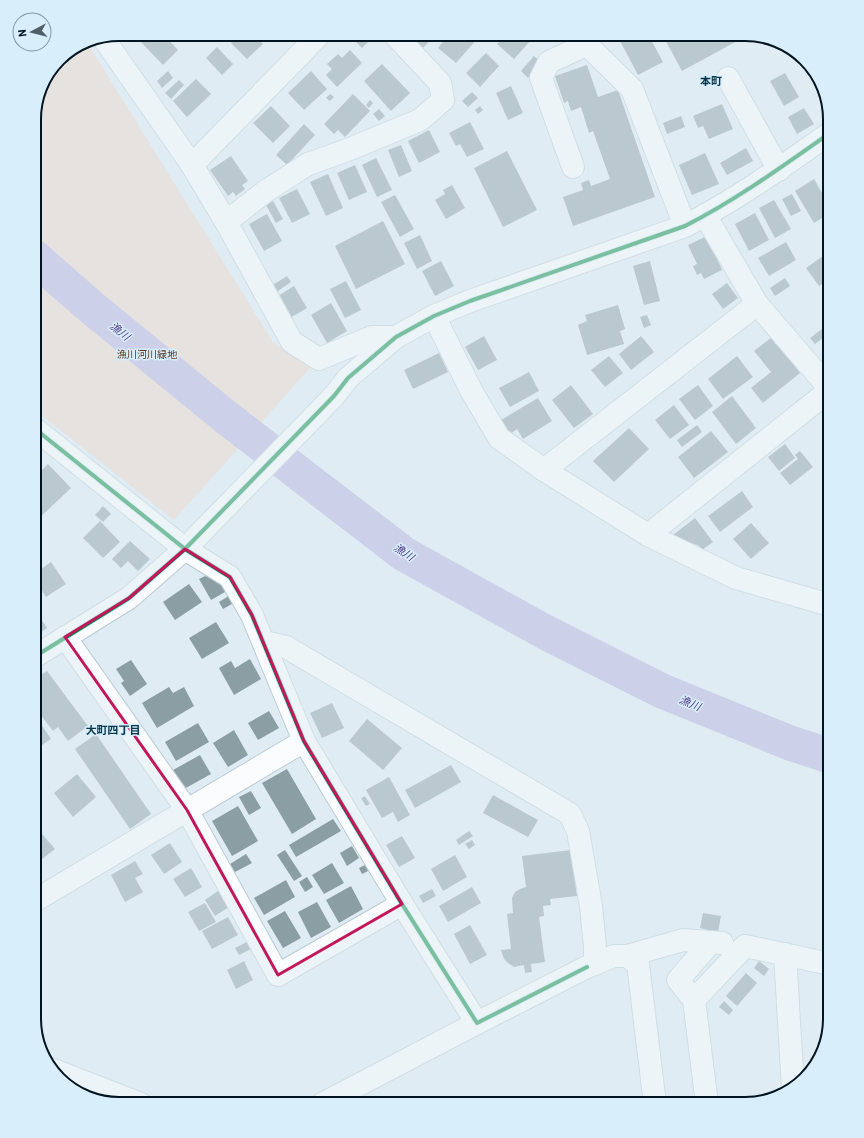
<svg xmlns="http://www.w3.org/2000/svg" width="864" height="1138" viewBox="0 0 864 1138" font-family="Barlow,'Noto Sans JP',sans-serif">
<rect width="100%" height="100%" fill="#e0ecf3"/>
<path fill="#ead5c7" d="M86,41L273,342L311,367L174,520L34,409V113L43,82L63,55Z"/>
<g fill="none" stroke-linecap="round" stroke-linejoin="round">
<path stroke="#b3addb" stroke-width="35" d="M34,257L91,307L227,418L404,554L545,632L662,691L790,743L830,756"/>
</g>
<g fill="#8b9ea4">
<path d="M145,34H163L178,50L163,65L139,40Z"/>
<path d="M182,34H192L187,39Z"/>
<path d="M240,34H253L263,44L247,59L231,43Z"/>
<path d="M350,34H376L362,48L349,35Z"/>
<path d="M409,34H436L423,48Z"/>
<path d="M449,34H474L478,38L456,63L438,48Z"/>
<path d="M506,34H527L532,39L514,59L497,44Z"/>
<path d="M628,34H648L663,62L638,75L619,39Z"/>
<path d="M662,34H735L739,40L682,71Z"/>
<path d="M217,47L233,64L222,75L206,58Z"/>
<path d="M350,50L362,63L337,87L326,75L332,69L327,64L338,54L342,58Z"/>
<path d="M486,53L499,66L480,87L466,73Z"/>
<path d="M534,56L542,63L528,78L521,71Z"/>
<path d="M382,64L410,93L391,111L364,81Z"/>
<path d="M587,65L598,97L618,90L655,197L573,226L563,197L583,190L581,183L589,180L591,186L610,179L593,131L589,133L581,107L571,111L568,101L564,103L555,76Z"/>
<path d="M168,71L173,78L162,88L157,81Z"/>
<path d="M311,71L327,89L304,110L288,93Z"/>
<path d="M785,73L799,97L784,106L770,81Z"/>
<path d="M196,79L211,94L187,117L173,101Z"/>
<path d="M179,80L184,85L171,99L165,93Z"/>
<path d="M511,86L523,113L508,120L496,93Z"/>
<path d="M472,92L478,98L468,107L462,101Z"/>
<path d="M330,94L334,97L330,101L326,98Z"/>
<path d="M353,94L370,111L345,137L338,130L334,134L324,124Z"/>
<path d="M370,100L373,103L369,108L366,105Z"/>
<path d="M722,104L733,129L709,139L703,126L698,128L693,116Z"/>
<path d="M271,106L290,126L273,143L253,123Z"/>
<path d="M480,106L483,110L478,114L475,110Z"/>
<path d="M804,108L814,124L797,134L788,117Z"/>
<path d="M379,109L385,116L379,121L373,114Z"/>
<path d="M681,116L685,127L667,134L663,123Z"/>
<path d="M470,122L484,149L467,157L460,144L456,146L449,133Z"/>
<path d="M304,124L315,135L287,165L276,155Z"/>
<path d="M429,130L440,152L419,163L408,141Z"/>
<path d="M401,145L412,171L399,177L388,150Z"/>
<path d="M746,148L753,161L727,175L720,163Z"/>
<path d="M507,151L537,210L503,227L474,168Z"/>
<path d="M705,153L719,184L692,195L679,165Z"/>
<path d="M231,156L248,181L242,185L245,189L236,196L233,192L228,196L210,170Z"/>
<path d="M376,158L392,190L377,197L362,165Z"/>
<path d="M355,165L367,192L349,200L337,173Z"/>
<path d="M328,174L343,208L326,216L310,182Z"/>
<path d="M814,179L830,207V213L814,223L795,191Z"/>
<path d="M452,185L465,208L446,219L435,200L445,194L443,190Z"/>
<path d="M297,189L310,214L292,223L279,198Z"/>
<path d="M792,194L801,211L791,216L782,199Z"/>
<path d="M395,195L414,229L400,237L381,202Z"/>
<path d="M774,200L791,229L775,238L759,208Z"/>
<path d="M273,201L283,219L276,223L266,205Z"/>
<path d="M755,213L769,240L749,251L735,224Z"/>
<path d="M267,214L282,241L264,251L249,224Z"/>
<path d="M383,221L405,264L356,289L335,246Z"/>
<path d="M830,229V241L825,233Z"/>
<path d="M420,235L432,261L417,269L404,243Z"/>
<path d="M707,236L722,270L704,279L701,273L697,275L693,266L697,264L688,245Z"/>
<path d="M786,242L796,260L769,276L758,258Z"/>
<path d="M830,251V279L819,286L806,268Z"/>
<path d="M441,261L454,286L435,296L422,271Z"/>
<path d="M650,261L660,301L644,305L633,266Z"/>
<path d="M287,276L291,282L275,293L271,286Z"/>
<path d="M785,278L790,286L775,296L770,288Z"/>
<path d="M346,281L361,310L345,318L330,289Z"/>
<path d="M727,283L738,298L723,309L712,294Z"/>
<path d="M294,286L307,308L290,318L278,296Z"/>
<path d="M331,303L347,331L327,343L311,315Z"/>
<path d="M618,305L625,329L620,331L624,344L587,355L578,325L587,321L585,315Z"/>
<path d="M647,315L651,325L644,328L640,317Z"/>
<path d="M822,329L827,335L815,344L810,338Z"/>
<path d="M484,336L497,360L478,370L465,347Z"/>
<path d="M641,336L654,352L631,370L619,354Z"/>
<path d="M772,337L800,373L763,403L751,388L771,372L754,351Z"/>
<path d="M830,344V361L822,349Z"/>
<path d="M439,353L448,372L413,389L404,370Z"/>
<path d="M609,356L623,373L605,387L591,370Z"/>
<path d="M737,356L753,377L723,399L708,379Z"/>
<path d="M529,372L539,391L510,407L499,388Z"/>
<path d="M571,385L593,414L574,428L552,400Z"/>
<path d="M698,385L713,406L695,420L679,399Z"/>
<path d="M732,396L756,428L736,444L712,412Z"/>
<path d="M538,398L552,421L523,439L517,429L510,434L501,420Z"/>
<path d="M674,405L689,425L670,439L655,420Z"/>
<path d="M697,425L702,432L682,447L677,440Z"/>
<path d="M629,428L649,449L614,482L593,461Z"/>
<path d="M711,431L728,452L694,478L678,457Z"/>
<path d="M830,438V454L822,447Z"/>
<path d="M785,444L795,458L779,471L768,457Z"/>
<path d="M800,451L813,467L790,485L780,473L798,459L795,455Z"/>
<path d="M48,464L71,488L34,523V478Z"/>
<path d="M742,491L753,507L720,532L708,516Z"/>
<path d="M103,506L111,514L103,522L95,515Z"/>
<path d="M695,518L713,542L702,550L698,545L676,540L673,535Z"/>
<path d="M100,521L120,542L103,558L83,538Z"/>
<path d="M751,523L769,543L751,559L733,539Z"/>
<path d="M130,541L150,559L138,571L128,561L121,568L112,559Z"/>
<path d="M51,562L66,584L46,597L34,578V574Z"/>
<path d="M205,576L219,582L225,592L211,600L199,579Z"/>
<path d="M189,584L202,602L175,620L163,602Z"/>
<path d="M232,594L237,601L223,609L219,602Z"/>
<path d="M34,608L47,628L34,637Z"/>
<path d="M216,622L229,643L202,659L189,638Z"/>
<path d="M250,659L261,679L234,695L219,668L231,661L235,668Z"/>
<path d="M131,660L147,684L130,696L121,683L124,681L116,669Z"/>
<path d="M47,671L88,726L68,741L58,727L53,731L34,706V680Z"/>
<path d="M169,687L173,693L184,687L194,706L157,728L142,703Z"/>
<path d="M332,703L344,728L322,738L310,713Z"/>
<path d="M269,711L279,728L258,740L248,723Z"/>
<path d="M367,719L402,748L383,770L349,741Z"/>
<path d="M198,723L209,742L176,761L165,742Z"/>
<path d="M41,724L51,739L42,745L39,738H38L36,736L38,734L35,728Z"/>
<path d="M234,730L248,755L228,767L213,743Z"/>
<path d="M96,734L151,814L130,829L75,749Z"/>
<path d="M200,755L211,774L184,789L173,770Z"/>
<path d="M451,765L461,782L415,808L405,790Z"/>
<path d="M287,769L316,819L292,834L262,783Z"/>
<path d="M77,774L96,797L73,817L54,793Z"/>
<path d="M389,777L410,815L398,822L393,812L382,818L366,790Z"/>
<path d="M251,791L261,808L249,815L239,797Z"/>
<path d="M493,795L538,820L528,837L483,813Z"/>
<path d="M365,796L370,804L366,806L361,798Z"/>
<path d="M238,806L258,841L232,856L212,821Z"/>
<path d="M333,819L341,831L296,857L289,845Z"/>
<path d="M34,820L40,827L34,832Z"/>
<path d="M469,831L473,836L459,845L456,840Z"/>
<path d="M42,834L55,849L37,863L34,860V840Z"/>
<path d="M402,836L415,858L399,867L386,845Z"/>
<path d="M472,840L475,845L469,849L465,844Z"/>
<path d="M170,843L182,862L164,874L151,855Z"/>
<path d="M352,846L359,858L347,866L340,853Z"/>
<path d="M285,850L302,876L294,881L277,855Z"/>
<path d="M571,850L577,896L550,899L551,905L543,906L544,916L539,917L545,962L531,964L532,972L525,973L524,965L514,967L508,963L504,959L501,950L511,949L507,914L513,913L512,898L515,892L520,889L526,887L522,856Z"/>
<path d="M246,854L252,863L235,872L230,864Z"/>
<path d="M455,855L467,877L443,891L431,869Z"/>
<path d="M135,861L143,874L135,878L143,892L125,902L111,875Z"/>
<path d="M332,863L344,883L324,894L312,875Z"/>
<path d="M365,865L368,871L362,874L359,868Z"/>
<path d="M191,868L202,887L185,897L173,879Z"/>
<path d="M307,877L313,887L305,892L299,882Z"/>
<path d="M286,880L295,897L264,915L254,898Z"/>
<path d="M351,886L363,909L339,923L326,900Z"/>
<path d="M472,887L481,903L448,922L439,906Z"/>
<path d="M432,889L436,896L423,903L419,896Z"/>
<path d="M218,891L229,907L215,916L205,900Z"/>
<path d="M317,902L331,927L311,938L298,912Z"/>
<path d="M205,903L216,922L199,931L188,912Z"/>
<path d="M285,911L301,938L283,948L267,921Z"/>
<path d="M703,913L721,916L718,932L700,928Z"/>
<path d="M228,917L238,935L212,949L202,931Z"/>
<path d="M470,925L487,955L470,964L454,934Z"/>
<path d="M249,941L253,948L239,955L235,948Z"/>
<path d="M244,961L253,980L236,989L227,970Z"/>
<path d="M759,961L769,969L764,976L754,968Z"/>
<path d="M746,973L757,983L737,1006L726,996Z"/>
<path d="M724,1001L733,1010L729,1015L719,1007Z"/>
</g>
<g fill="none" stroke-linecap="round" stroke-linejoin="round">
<g stroke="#bbcbd4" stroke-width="24">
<g id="minor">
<path d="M576,34L632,89L685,226"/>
<path d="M104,39L192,165L226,222L292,342L319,359L372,337H396"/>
<path d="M728,78L779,170"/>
<path d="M192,165L320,34"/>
<path d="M573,167L541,78L549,62L586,45"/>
<path d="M705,215L757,304L830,389"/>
<path d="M226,222L266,191L308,164L345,151L420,120L443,100L440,83L394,34"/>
<path d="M434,316L472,392L499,438L544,470L648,535L830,390"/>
<path d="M34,428L185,549L230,577L252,615L304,741L402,904L477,1023L587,967L614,956H627L638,964L655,1104"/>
<path d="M544,470L757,304"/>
<path d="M648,535L736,578L830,605"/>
<path d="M65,637L187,810L278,975L402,904"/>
<path d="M264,642L286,647L570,814L578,831L591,906L595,947V964"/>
<path d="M34,657L129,598L185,549L334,396L348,378L396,337L434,316L470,301L685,226C736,200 783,166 830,133"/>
<path d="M34,901L304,741"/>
<path d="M785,954L793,1089"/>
<path d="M627,956L683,940L722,943"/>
<path d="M694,1000L745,946L830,964"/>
<path d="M51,1069L141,1104"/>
<path d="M322,1104L477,1023"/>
<path d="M707,1104L694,1000L678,980L711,942"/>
</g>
</g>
<use href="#minor" stroke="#fafcfd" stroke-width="22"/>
<g stroke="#d8eefb" stroke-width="6">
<g id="cycleway">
<path d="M34,428L185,549L230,577L252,615L304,741L402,904L477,1023L587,967"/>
<path d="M34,657L129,598L185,549L334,396L348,378L396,337L434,316L470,301L685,226C736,200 783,166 830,133"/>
</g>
</g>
<use href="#cycleway" stroke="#00873e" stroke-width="4"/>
</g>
<path d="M0 0H864V1138H0ZM185,549L230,577L252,615L304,741L402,904L278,975L187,810L65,637L129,598Z" fill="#e0ecf3" fill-opacity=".55" fill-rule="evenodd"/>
<path fill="none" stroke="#c2185b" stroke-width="3" stroke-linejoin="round" d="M185,549L230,577L252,615L304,741L402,904L278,975L187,810L65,637L129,598Z"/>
<g text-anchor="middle" stroke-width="3" stroke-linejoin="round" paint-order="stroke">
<g font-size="10" fill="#5c3315" stroke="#d8eefb">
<text x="147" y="358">漁川河川緑地</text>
</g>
<g font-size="11" font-weight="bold" fill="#093549" stroke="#d8eefb">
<text x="711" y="85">本町</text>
<text x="113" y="734">大町四丁目</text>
</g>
<g font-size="11" font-style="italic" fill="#57418c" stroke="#d8eefb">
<text transform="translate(120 331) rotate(39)" y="4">漁川</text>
<text transform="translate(404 552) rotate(34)" y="4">漁川</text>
<text transform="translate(690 703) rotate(22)" y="4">漁川</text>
</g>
</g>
<path d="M0 0H864V1138H0ZM119 41H745A78 78 0 0 1 823 119V1019A78 78 0 0 1 745 1097H119A78 78 0 0 1 41 1019V119A78 78 0 0 1 119 41Z" fill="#d8eefb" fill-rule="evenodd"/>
<path fill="none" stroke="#01141f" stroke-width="2" d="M119 41H745A78 78 0 0 1 823 119V1019A78 78 0 0 1 745 1097H119A78 78 0 0 1 41 1019V119A78 78 0 0 1 119 41Z"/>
<g transform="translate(32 32) rotate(263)"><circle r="19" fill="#d8eefb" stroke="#8297a3"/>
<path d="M0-3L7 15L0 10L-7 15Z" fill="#4f6069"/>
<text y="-6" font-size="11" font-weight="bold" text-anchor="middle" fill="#01141f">N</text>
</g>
</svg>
